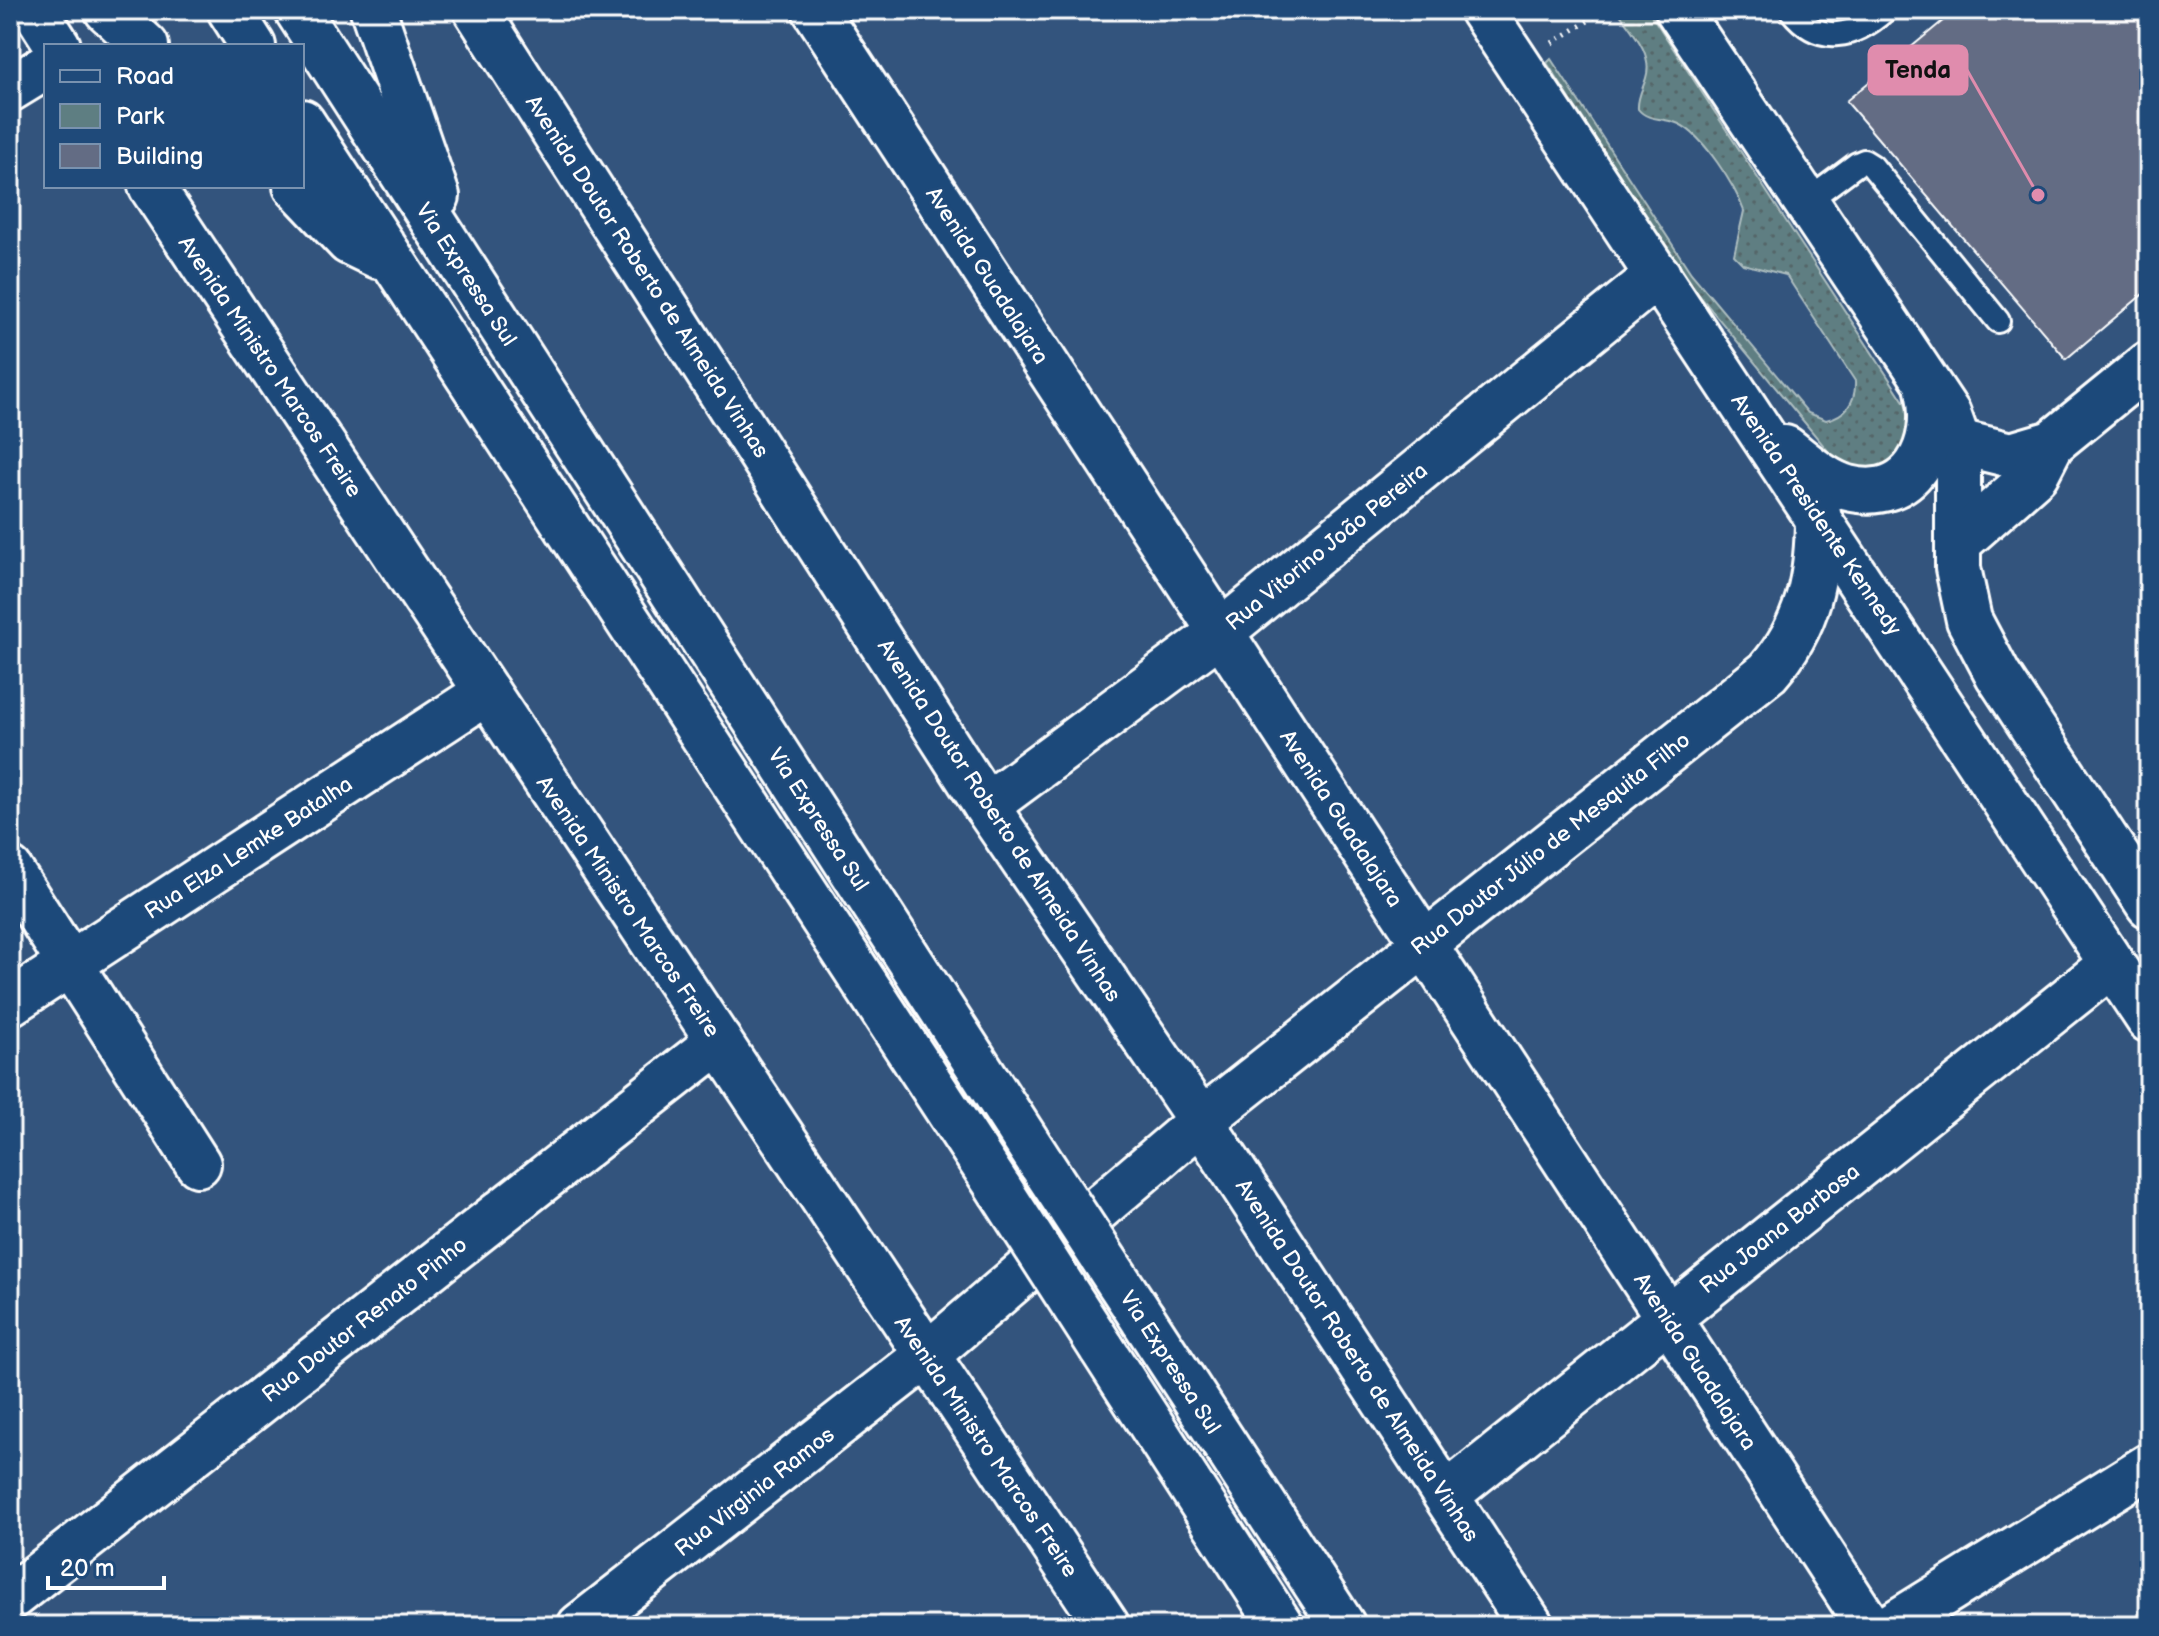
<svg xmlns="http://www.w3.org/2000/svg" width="2159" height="1636" viewBox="0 0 2159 1636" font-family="'Balsamiq Sans',sans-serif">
<defs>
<pattern id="green-dots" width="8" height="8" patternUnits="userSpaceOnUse" patternTransform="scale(2)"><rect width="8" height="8" fill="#5e7e82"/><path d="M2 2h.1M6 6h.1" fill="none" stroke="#556567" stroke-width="1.8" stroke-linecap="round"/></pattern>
</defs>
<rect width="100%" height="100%" fill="#33547d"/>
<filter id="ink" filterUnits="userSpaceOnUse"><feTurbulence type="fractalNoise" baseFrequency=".0125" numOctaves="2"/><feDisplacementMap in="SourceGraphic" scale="16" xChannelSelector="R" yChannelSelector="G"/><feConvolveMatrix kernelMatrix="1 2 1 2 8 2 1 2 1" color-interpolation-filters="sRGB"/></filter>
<g filter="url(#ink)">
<path fill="url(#green-dots)" stroke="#aebec0" stroke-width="2" d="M1617,10H1648L1905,403C1925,454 1875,486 1833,457L1684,277L1547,63L1551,59L1691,273L1808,413L1826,420C1847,415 1856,402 1855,381L1786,275L1743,264L1734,255L1744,211C1735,186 1703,135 1679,124C1665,117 1648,122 1638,109C1637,97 1643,89 1646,78C1654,53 1630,29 1617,10Z"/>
<path fill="#636c84" stroke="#fff" stroke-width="2" d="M1956,10H2149V289L2066,359L1846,101Z"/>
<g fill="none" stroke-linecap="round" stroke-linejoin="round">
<g stroke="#fff" stroke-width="28">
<g id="lane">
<path d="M1791,10C1820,47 1855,37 1885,10"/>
<path d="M1806,202L1857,164L1864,161L1872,166L1998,321"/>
</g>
</g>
<g stroke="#fff" stroke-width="50">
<g id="street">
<path d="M815,10L1869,1626"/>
<path d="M10,89L46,67"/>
<path d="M986,806L1221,632L1658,275"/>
<path d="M10,870L198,1164"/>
<path d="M10,1003L487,692"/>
<path d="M1448,1494L2112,964"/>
<path d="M10,1598L719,1041"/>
<path d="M580,1626L927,1355"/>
<path d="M1891,1626L2149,1466"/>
</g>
</g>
<g stroke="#fff" stroke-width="50">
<g id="secondary">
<path d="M35,10L58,46"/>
<path d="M476,10L986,806L1201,1121L1531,1626"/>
<path d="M1482,10L2149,1020"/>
<path d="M1678,10L1948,414L1958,442V568L1969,620L1998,675L2149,905"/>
<path d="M151,186L1107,1626"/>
<path d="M1958,442L2011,455L2052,443L2149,364"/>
<path d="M1785,448C1804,462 1824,482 1848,488C1912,504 1941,445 1928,390"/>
<path d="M1958,543L2036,474L2052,443"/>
<path d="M927,1355L1201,1121L1768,672C1809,625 1818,576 1818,514"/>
</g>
</g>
<g stroke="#fff" stroke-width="50">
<g id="highway">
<path d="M107,10L146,46"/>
<path d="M230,10L253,46"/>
<path d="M297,10L1042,1165"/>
<path d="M373,10L437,196"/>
<path d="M302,122L1000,1190"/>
<path d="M296,186L349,242L378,256"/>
<path d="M1143,1319L1343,1626"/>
<path d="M1101,1347L1281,1626"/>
</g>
</g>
<path stroke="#fff" stroke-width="5" stroke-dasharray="2 6" stroke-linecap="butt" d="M1552,43L1606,10"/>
<use href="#lane" stroke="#1f4a7a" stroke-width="22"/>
<use href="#street" stroke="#1f4a7a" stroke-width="44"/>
<use href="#secondary" stroke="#1f4a7a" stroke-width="44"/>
<use href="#highway" stroke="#1f4a7a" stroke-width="44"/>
<g stroke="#fff" stroke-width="50" stroke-linecap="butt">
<g id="highway-bridge">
<path d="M1042,1165L1143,1319"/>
<path d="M1000,1190L1101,1347"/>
</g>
</g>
<use href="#highway-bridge" stroke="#1f4a7a" stroke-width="44"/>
</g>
</g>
<g text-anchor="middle" stroke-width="6" stroke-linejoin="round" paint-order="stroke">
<g font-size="22" fill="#fff" stroke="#1f4a7a">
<text transform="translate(467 274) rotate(57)" y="8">Via Expressa Sul</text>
<text transform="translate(988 275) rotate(57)" y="8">Avenida Guadalajara</text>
<text transform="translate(648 276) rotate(57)" y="8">Avenida Doutor Roberto de Almeida Vinhas</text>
<text transform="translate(271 366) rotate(56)" y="8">Avenida Ministro Marcos Freire</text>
<text transform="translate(1817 514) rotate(56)" y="8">Avenida Presidente Kennedy</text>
<text transform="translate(1326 546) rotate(-39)" y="8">Rua Vitorino João Pereira</text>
<text transform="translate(1342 818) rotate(57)" y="8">Avenida Guadalajara</text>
<text transform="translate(819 819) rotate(57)" y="8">Via Expressa Sul</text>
<text transform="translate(1000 820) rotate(57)" y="8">Avenida Doutor Roberto de Almeida Vinhas</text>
<text transform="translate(1550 843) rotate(-38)" y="8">Rua Doutor Júlio de Mesquita Filho</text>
<text transform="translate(248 847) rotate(-33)" y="8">Rua Elza Lemke Batalha</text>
<text transform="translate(629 906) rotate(56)" y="8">Avenida Ministro Marcos Freire</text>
<text transform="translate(1779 1228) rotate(-38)" y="8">Rua Joana Barbosa</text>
<text transform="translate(364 1319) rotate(-38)" y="8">Rua Doutor Renato Pinho</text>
<text transform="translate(1358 1360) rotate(57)" y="8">Avenida Doutor Roberto de Almeida Vinhas</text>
<text transform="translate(1696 1361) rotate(57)" y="8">Avenida Guadalajara</text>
<text transform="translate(1171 1362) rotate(57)" y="8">Via Expressa Sul</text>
<text transform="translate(987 1446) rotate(56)" y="8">Avenida Ministro Marcos Freire</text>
<text transform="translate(754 1491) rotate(-38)" y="8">Rua Virginia Ramos</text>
</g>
</g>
<path fill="none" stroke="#e08cad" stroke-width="3" d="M2038 195L1967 70"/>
<circle fill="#e08cad" stroke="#1f4a7a" stroke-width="3" cx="2038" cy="195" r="8"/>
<rect fill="#e08cad" stroke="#e08cad" stroke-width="3" x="1869" y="46" width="98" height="48" rx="8"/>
<g font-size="24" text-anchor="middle" font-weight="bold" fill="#111">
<text x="1918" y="78">Tenda</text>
</g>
<rect width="2159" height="1636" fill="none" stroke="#1f4a7a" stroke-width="40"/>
<rect x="20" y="20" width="2119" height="1596" fill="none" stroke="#fff" stroke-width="3" filter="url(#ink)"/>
<rect x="44" y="44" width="260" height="144" fill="#1f4a7a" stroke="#7992af" stroke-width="2"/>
<rect x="60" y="70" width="40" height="12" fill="#1f4a7a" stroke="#7992af" stroke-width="2"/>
<text x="116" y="84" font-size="24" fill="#ffffff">Road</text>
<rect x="60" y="104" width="40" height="24" fill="#5e7e82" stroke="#7992af" stroke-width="2"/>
<text x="116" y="124" font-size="24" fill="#ffffff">Park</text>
<rect x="60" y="144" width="40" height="24" fill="#636c84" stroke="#7992af" stroke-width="2"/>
<text x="116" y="164" font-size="24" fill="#ffffff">Building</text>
<path d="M48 1576v12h116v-12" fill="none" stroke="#ffffff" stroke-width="4"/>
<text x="60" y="1576" font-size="24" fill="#ffffff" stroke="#1f4a7a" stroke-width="6" paint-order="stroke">20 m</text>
</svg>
